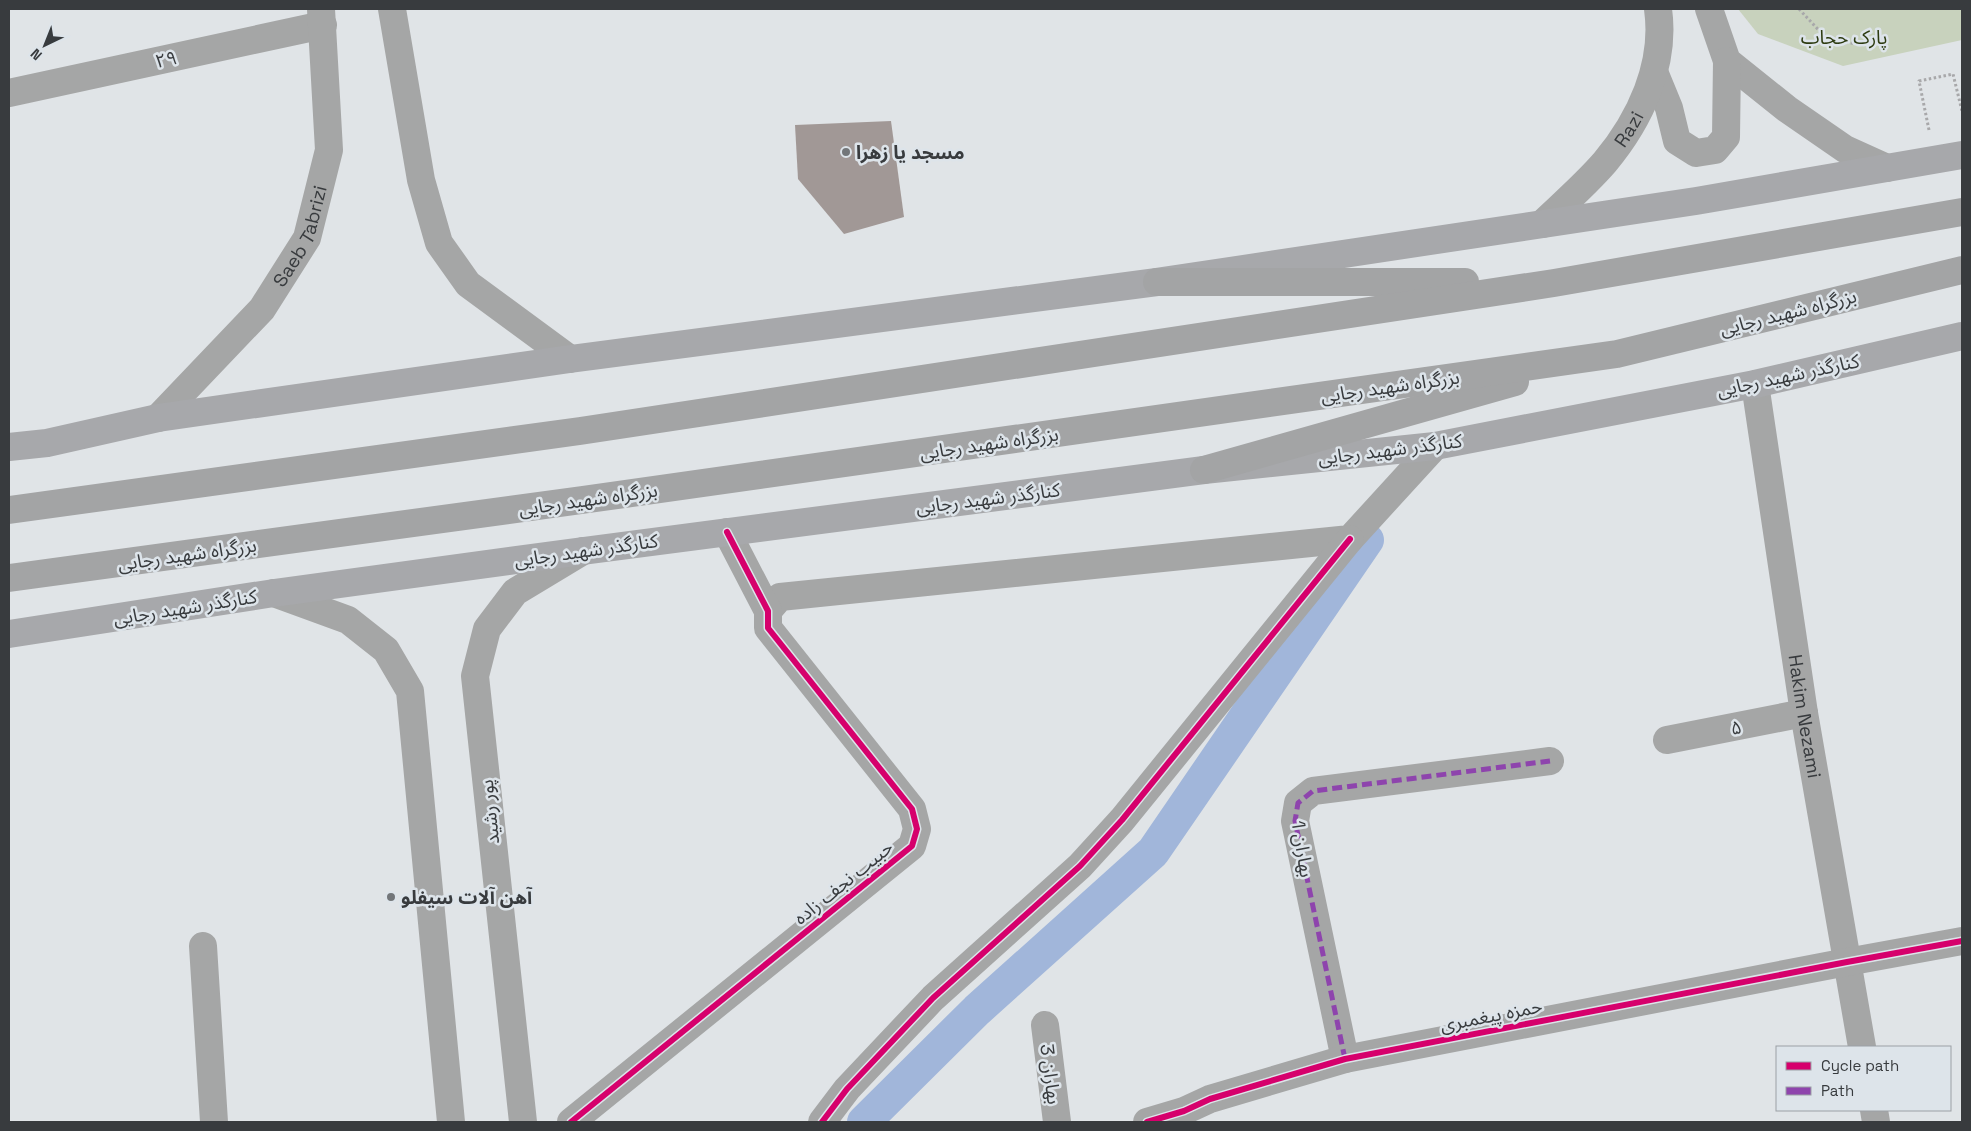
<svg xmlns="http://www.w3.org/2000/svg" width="1971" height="1131" viewBox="0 0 1971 1131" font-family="'Space Grotesk','Noto Sans Arabic',sans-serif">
<rect width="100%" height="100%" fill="#e0e4e7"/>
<path fill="#c8d2bd" d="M1738,9H1962V40L1843,66L1758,34Z"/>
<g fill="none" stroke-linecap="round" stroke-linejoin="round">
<path stroke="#a1b6da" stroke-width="34" d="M864,1122L977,1010L1153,852L1367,540"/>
</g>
<path fill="#a19896" d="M891,121L904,217L844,234L798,179L795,125Z"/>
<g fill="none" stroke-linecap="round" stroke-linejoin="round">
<g stroke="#a8a8aa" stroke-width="3" stroke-dasharray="2.5 2.5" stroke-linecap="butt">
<path d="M1799,9L1827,39L1863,45L1880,33"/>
<path d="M1929,130L1919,81L1953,74L1962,111"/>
</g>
<g stroke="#a5a6a6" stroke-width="28">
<path d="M392,9L421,180L439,243L468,284L570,359"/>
<path d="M1709,9L1727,61L1787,109L1845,149L1887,168"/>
<path d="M1655,74L1669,108L1677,141L1696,153L1715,150L1726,137L1727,61"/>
<path d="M9,93L323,25"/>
<path id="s1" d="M1542,224C1563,204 1586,184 1605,162C1640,120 1666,65 1658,9"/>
<path id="s2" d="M1755,384L1804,713L1862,1047"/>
<path id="s3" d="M158,418L262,309L307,238L329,150L321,9"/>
<path d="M274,593L348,620L386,650L410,691L451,1122"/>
<path d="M768,611L780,597L1350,539L1435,446"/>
<path d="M1667,740L1804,713"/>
<path d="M203,946L214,1122"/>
<path d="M1045,1025L1057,1122"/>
<path d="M1345,1059L1295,821L1298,803L1313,791L1550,761"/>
<path d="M1874,1110L1876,1122"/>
<path d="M523,1122L475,676L487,629L515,592L583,551"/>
<path d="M571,1122L912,846L917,829L912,809L768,628V611L727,532"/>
<path d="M822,1122L847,1089L933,998L1080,866L1122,820L1350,539"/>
<path d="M1147,1122L1184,1111L1210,1099L1345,1059L1847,962L1962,941"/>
</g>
<g stroke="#a7a8ab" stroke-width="28">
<path d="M9,447L47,443L158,418L570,359L1157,282L1696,201L1962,155"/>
<path d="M9,634L274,593L583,551L1204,470L1435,446L1755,384L1962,336"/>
</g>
<g stroke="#a3a4a5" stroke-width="28">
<path d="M1157,282H1465"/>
<path d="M1204,470L1515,382"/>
<path d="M9,510L580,431L1554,283L1962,212"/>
<path d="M9,578L582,500L1617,354L1962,270"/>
</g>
<path stroke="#8e44ad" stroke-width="5" stroke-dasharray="10 5" stroke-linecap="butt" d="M1345,1059L1295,821L1298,803L1313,791L1550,761"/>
<g stroke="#dde4ea" stroke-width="9">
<g id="cycleway">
<path d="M571,1122L912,846L917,829L912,809L768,628V611L727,532"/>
<path d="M822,1122L847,1089L933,998L1080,866L1122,820L1350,539"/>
<path d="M1147,1122L1184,1111L1210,1099L1345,1059L1847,962L1962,941"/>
</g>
</g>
<use href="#cycleway" stroke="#d6006c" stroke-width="6"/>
</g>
<g fill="#737679" stroke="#dde4ea" stroke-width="2">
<circle cx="846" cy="152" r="5"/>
<circle cx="391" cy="897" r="5"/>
</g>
<g text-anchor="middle" stroke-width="5" stroke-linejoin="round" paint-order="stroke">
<g font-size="19" fill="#2d3b11" stroke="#dde4ea">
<text x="1844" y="44">پارک حجاب</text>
</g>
<g font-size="19" fill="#383b3e" stroke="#dde4ea">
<text transform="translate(166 59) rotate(-12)" y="7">۲۹</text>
<text dy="7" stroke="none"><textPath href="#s1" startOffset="129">Razi</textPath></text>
<text dy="7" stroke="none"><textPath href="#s3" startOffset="234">Saeb Tabrizi</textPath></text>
<text transform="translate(1788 312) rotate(-14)" y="7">بزرگراه شهید رجایی</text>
<text transform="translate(1788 375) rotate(-12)" y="7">کنارگذر شهید رجایی</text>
<text transform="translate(1390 386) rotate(-8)" y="7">بزرگراه شهید رجایی</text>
<text transform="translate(989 443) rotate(-8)" y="7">بزرگراه شهید رجایی</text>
<text transform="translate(1390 449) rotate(-7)" y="7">کنارگذر شهید رجایی</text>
<text transform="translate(988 498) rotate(-7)" y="7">کنارگذر شهید رجایی</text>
<text transform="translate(588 499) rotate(-8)" y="7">بزرگراه شهید رجایی</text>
<text transform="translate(586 550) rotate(-8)" y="7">کنارگذر شهید رجایی</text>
<text transform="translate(187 554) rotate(-8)" y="7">بزرگراه شهید رجایی</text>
<text transform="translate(185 607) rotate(-9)" y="7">کنارگذر شهید رجایی</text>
<text dy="7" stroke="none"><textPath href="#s2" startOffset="336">Hakim Nezami</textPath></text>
<text transform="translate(1736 727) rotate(-11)" y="7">۵</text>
<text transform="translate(489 812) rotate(-96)" y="7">پور رشید</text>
<text transform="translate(1303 849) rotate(81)" y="7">بهاران 1</text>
<text transform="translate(843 882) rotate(-39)" y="7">حبیب نجف زاده</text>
<text transform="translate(1491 1015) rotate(-11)" y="7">حمزه پیغمبری</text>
<text transform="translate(1051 1074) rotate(83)" y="7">بهاران 3</text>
</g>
<g font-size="19" font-weight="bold" fill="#383b3e" stroke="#dde4ea" text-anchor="start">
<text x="856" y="159">مسجد یا زهرا</text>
<text x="401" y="904">آهن آلات سیفلو</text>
</g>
</g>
<rect width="1971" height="1131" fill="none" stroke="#383b3e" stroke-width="20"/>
<rect x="1776" y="1046" width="175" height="65" fill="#dde4ea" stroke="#9ba0a5"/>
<rect x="1786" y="1062" width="25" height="8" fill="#d6006c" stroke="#9ba0a5"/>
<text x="1821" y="1071" font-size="15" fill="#383b3e">Cycle path</text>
<rect x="1786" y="1087" width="25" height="8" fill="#8e44ad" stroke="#9ba0a5"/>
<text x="1821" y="1096" font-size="15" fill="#383b3e">Path</text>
<g transform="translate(45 45) rotate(223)" stroke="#dde4ea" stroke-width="4" paint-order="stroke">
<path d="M0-4L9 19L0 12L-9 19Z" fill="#383b3e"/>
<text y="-8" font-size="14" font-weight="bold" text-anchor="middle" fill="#383b3e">N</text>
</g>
</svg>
